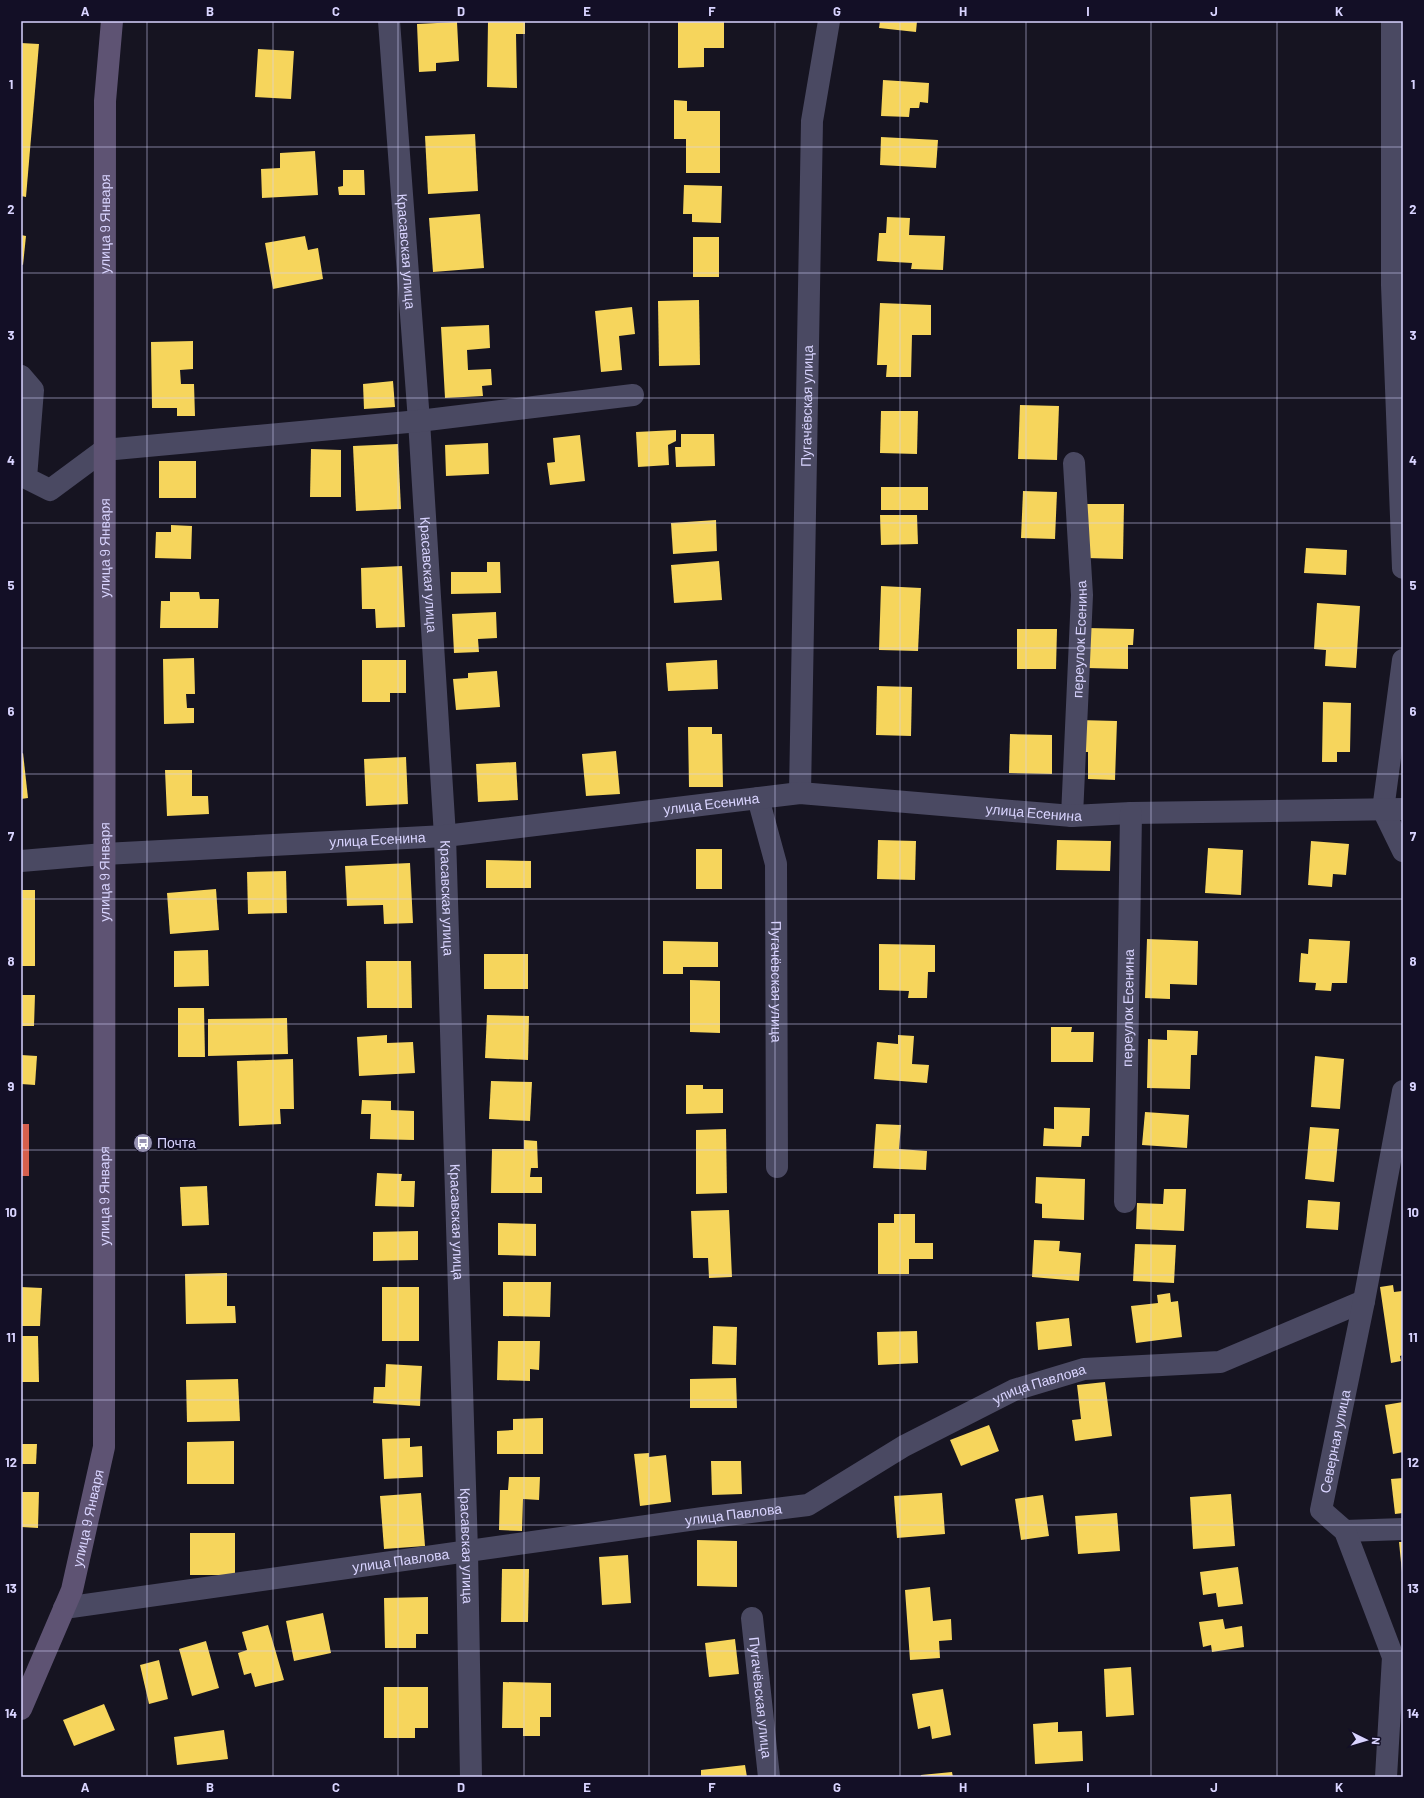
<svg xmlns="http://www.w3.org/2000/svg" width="1424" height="1798" viewBox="0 0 1424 1798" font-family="Barlow,sans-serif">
<rect width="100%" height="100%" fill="#161421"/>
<g fill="#f6d55c">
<path d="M488,21H525V34H516L517,88L487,87Z"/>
<path d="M678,21H724V48H704V67L678,68Z"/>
<path d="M880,21H917L916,32L879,28Z"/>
<path d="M457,22L459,61L436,63V71L419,72L417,24Z"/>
<path d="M21,43L39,44L26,197L21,196Z"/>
<path d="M258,49L294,51L291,99L255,97Z"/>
<path d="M883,80L929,83L928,103L920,102L919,108H910L909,117L881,116Z"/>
<path d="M674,100L687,101V111H720V173H686V139H674Z"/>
<path d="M475,134L478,191L428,194L425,136Z"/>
<path d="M881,137L938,140L936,168L880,165Z"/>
<path d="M315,151L318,195L262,198L261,169L280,168V153Z"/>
<path d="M343,170H364L365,195H339L338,187L343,186Z"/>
<path d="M684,185L722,186L721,223L692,222V214H683Z"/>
<path d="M480,214L484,268L433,272L429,218Z"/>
<path d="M887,217L910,218L909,235L945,236L943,270L911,269L912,263L877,261L879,233H886Z"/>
<path d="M21,235L26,236L23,265L21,264Z"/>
<path d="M305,236L308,250L318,248L323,279L273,289L265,243Z"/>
<rect x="693" y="237" width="26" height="40"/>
<path d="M699,300L700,365L659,366L658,301Z"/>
<path d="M880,303L931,305V335H912L911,377H886L887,365H877Z"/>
<path d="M632,307L635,334L619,336L622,370L601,372L595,311Z"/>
<path d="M489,325L490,348L467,350L468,370L491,369L492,385L482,386L483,396L445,398L441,327Z"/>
<path d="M193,341V369L180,370L181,384H194L195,416H177V408H152L151,342Z"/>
<path d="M393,381L395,407L364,409L363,384Z"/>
<path d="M1020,405L1059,406L1057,460L1018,459Z"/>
<path d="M881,411H918L917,454L880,453Z"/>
<path d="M676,430V441L668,445L669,465L638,467L636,432Z"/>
<path d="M681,434H714L715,466L676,467L675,447H681Z"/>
<path d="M580,435L585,481L550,485L547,463L555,462L553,438Z"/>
<path d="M488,443L489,474L446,476L445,445Z"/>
<path d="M398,444L401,509L356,511L353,446Z"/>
<path d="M311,449L341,450V497H310Z"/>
<rect x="159" y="461" width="37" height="37"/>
<rect x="881" y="487" width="47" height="23"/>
<path d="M1023,491L1057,492L1055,539L1021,538Z"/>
<path d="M1087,504H1124L1123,559L1086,558Z"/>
<path d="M880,515H917L918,544L881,545Z"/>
<path d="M716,520L717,551L673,554L671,523Z"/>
<path d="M171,525L192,526L191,559L155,558L156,532H171Z"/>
<path d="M1306,548L1347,550L1346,575L1304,573Z"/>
<path d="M719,561L722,600L674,603L671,565Z"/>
<path d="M487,562H500L501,593L451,594V572H487Z"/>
<path d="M402,566L405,627L376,628L375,609H362L361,568Z"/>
<path d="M881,586L921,588L918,651L879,650Z"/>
<path d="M170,592H199L200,599H219L218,628H160L161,601H170Z"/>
<path d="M1317,603L1360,606L1356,668L1325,666L1326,650L1314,649Z"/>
<path d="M496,612L497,638L478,639L479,652L454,653L452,614Z"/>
<path d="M1087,628L1134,629L1133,645H1128V669L1086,668Z"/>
<path d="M1017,629H1057L1056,669H1017Z"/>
<path d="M194,658L195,694H186L187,708H194V723L164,724L163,659Z"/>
<path d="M362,660H406V693H390V702H362Z"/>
<path d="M717,660L718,689L668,691L666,663Z"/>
<path d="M497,671L500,707L456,710L453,679L468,678V673Z"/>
<path d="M877,686L912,687L911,736L876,735Z"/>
<path d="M1323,702L1351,703L1350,752H1337V762H1322Z"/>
<path d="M1079,720L1117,721L1115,780L1088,779V752H1078Z"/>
<path d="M688,727H712V734H722L723,787H689Z"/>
<path d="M1010,734L1052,735V774L1009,773Z"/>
<path d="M616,751L620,794L586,796L582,754Z"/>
<path d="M23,753L28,798L21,799V754Z"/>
<path d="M406,757L408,804L366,806L364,759Z"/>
<path d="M516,762L518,800L478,802L476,764Z"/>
<path d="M165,770H192V796H208L209,814L167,816Z"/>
<path d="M878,840L916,841L915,880L877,879Z"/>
<path d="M1057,840L1111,841L1110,871L1056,870Z"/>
<path d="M1311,841L1349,844L1346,875L1333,874L1332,887L1308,885Z"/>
<path d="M1208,848L1243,850L1241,895L1205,893Z"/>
<rect x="696" y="849" width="26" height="40"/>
<path d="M486,860L531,861V888H486Z"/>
<path d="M410,863L413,923L384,924L383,905L347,906L345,866Z"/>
<path d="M286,871L287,913L248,914L247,872Z"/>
<path d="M216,889L219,930L170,934L167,893Z"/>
<rect x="21" y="890" width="14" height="76"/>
<path d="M1147,939L1198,941L1197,985L1170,984V999L1145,998Z"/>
<path d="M1309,939L1350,941L1347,983H1332L1331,991L1315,990L1316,983L1299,982L1301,953L1308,954Z"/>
<path d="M663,941L718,942V967H683V974H663Z"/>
<path d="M879,944L935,945V972H928L927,998H908L909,991L879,990Z"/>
<path d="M208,950L209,986L174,987V951Z"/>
<rect x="484" y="954" width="44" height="35"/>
<path d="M366,961H411L412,1008H367Z"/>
<path d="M690,980L720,981V1033L690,1032Z"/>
<path d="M21,995H35L34,1026H21Z"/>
<path d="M178,1008H204L205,1057H178Z"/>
<path d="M487,1015L529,1016L528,1060L485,1058Z"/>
<path d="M287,1018L288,1054L208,1056V1019Z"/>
<path d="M1051,1027H1072L1071,1032H1094L1093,1062H1051Z"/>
<path d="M1167,1030L1198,1031L1197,1055H1191L1190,1089L1147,1088L1148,1039L1167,1040Z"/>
<path d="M387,1035V1043L413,1042L415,1073L359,1076L357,1037Z"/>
<path d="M898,1035L914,1036L912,1064L929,1065L927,1083L874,1079L877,1042L898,1044Z"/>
<path d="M21,1055L37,1056L35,1085L21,1084Z"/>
<path d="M1315,1056L1344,1059L1340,1109L1311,1107Z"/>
<path d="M293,1059L294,1109H280L281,1124L239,1126L237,1061Z"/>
<path d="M491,1081L532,1082L530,1121L489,1119Z"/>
<path d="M686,1085H703V1089H723V1113L686,1114Z"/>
<path d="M362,1100L391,1101V1110L414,1111V1140L370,1139L371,1114H361Z"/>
<path d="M1054,1107L1090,1108L1089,1136H1082L1081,1147L1043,1146L1044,1128L1054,1129Z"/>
<path d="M1145,1112L1189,1115L1187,1148L1142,1145Z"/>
<path d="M876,1124L901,1125L899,1149L927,1151L926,1170L873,1168Z"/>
<path d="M1310,1127L1339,1129L1334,1182L1305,1179Z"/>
<path d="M726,1129L727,1193L696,1194V1130Z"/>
<path d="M524,1140L537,1141L538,1168H531L530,1177H542V1193H491L492,1149H524Z"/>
<path d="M377,1173L402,1174L401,1181H415L414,1207L375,1206Z"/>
<path d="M1036,1177L1085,1179L1084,1220L1042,1218V1204L1035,1203Z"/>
<path d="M207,1186L209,1225L182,1226L180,1187Z"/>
<path d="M1164,1189H1186L1184,1231L1136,1229L1137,1203L1163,1204Z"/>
<path d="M1308,1200L1340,1202L1338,1230L1306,1228Z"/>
<path d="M729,1210L732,1277L709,1278L708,1258H693L691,1211Z"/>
<path d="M894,1214H915V1243H933V1259H909V1274H878V1223H894Z"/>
<path d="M498,1223L536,1224V1256L498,1255Z"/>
<path d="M418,1231V1260L373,1261V1232Z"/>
<path d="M1034,1240L1060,1241L1059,1251L1081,1253L1079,1281L1032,1277Z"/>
<path d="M1135,1244L1176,1245L1174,1283L1133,1281Z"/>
<path d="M227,1273V1306H235L236,1323L186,1324L185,1274Z"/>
<path d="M503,1282H551L550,1317L503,1316Z"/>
<path d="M1393,1285L1394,1292L1402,1291L1403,1300V1355L1400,1356L1401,1361L1391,1363L1380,1287Z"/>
<path d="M21,1287L42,1288L40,1326H21Z"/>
<rect x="382" y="1287" width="37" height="54"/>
<path d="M1170,1293L1171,1302L1178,1301L1182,1337L1136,1343L1131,1306L1158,1303L1157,1295Z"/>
<path d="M1069,1318L1072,1346L1038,1350L1036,1322Z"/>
<path d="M713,1326L737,1327L736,1365L712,1364Z"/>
<path d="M917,1331L918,1363L878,1365L877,1332Z"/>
<path d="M21,1336H38L39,1382H21Z"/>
<path d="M498,1341H540L539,1370L530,1369V1381L497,1380Z"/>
<path d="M386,1364L422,1366L420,1406L373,1403L374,1387H385Z"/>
<path d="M736,1378L737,1408H690V1379Z"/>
<path d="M238,1379L240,1421L187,1422L186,1380Z"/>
<path d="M1105,1382L1112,1436L1075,1441L1072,1420L1081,1419L1077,1385Z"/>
<path d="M1403,1402V1452L1393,1454L1385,1405Z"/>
<path d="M543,1418V1454H497V1431L513,1430V1419Z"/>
<path d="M989,1425L999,1451L961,1466L950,1440Z"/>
<path d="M410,1438V1447L422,1446L423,1477L384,1479L382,1439Z"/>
<path d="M234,1441V1484H187V1442Z"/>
<path d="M21,1444H37L36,1464H21Z"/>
<path d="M649,1453V1457L666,1455L671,1502L640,1506L634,1454Z"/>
<path d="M711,1461H741L742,1494L712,1495Z"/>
<path d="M509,1477H540L539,1500L523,1499L522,1531L499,1530L500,1490H508Z"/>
<path d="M1403,1478V1513L1395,1514L1391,1479Z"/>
<path d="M21,1492H39L38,1528L21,1527Z"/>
<path d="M421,1493L425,1546L384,1549L380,1496Z"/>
<path d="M942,1493L945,1534L897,1538L894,1496Z"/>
<path d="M1231,1494L1235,1546L1193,1549L1190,1497Z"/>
<path d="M1043,1495L1049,1536L1021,1540L1015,1499Z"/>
<path d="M1117,1513L1120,1551L1078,1554L1075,1516Z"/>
<rect x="190" y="1533" width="45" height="42"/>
<path d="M697,1540L737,1541V1587L697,1586Z"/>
<path d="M1399,1542H1403V1571L1402,1572Z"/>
<path d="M628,1555L631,1603L602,1605L599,1557Z"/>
<path d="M1238,1567L1243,1604L1218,1607L1216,1593L1203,1595L1200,1572Z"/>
<path d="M502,1569H529L528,1622H501Z"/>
<path d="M930,1587L933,1621L951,1619L952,1640L939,1641L940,1658L910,1660L905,1590Z"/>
<path d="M428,1597V1634H416V1648H385L384,1598Z"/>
<path d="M323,1613L331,1653L294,1661L286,1621Z"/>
<path d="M1223,1619L1225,1629L1242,1626L1244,1647L1212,1652L1211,1645L1203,1647L1199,1622Z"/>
<path d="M268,1625L284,1680L255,1687L251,1673L244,1675L238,1653L247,1650L242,1632Z"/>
<path d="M735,1639L739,1674L709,1677L705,1643Z"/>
<path d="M206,1641L219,1688L192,1696L179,1649Z"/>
<path d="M159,1660L168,1699L149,1704L140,1665Z"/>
<path d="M1131,1667L1134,1715L1106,1717L1104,1669Z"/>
<path d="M503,1682L551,1683V1717H540V1736H523V1728H502Z"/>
<path d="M384,1687H428V1728H415V1738H384Z"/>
<path d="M943,1689L951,1735L932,1739L930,1726L918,1729L912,1694Z"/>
<path d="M104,1704L115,1730L74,1746L63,1720Z"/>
<path d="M1058,1722V1732L1082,1731L1083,1761L1035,1764L1033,1724Z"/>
<path d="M224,1730L228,1759L177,1765L174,1737Z"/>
<path d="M745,1765L747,1777H701V1770Z"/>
<path d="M952,1772L953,1777H921V1775Z"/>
</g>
<rect fill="#d6604d" x="21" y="1124" width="8" height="52"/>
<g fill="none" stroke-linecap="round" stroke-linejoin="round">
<g stroke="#4a4962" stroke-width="22">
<path id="s1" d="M389,21L419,421L445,836L467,1551L471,1777"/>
<path d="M1392,21V285L1403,568"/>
<path d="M21,376L33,390L26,478L50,490L104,450L419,421L633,395"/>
<path d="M1403,660L1383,810L1403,851"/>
<path id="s2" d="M800,793L812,121L829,21"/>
<path id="s3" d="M758,798L776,864L777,1167"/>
<path id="s4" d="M1072,816L1082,595L1074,463"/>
<path id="s5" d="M21,861L104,854L445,836L800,793L1072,816L1131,813L1403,809"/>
<path id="s6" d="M1125,1202L1131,813"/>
<path d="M1345,1531L1403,1529"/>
<path id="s7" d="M64,1608L703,1518L808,1505L904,1446L1014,1390L1084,1369L1220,1362L1364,1301"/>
<path id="s8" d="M752,1618L769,1777"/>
<path id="s9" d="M1386,1777L1393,1657L1345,1531L1321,1510L1364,1301L1403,1091"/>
</g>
<path stroke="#5e5373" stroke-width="22" id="s10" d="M21,1709L72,1590L104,1447L105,101L112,21"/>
</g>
<path fill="none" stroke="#d9d4ff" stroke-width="1" stroke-opacity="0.55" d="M147,21V1777M273,21V1777M398,21V1777M524,21V1777M649,21V1777M775,21V1777M900,21V1777M1026,21V1777M1151,21V1777M1277,21V1777M21,147H1403M21,273H1403M21,398H1403M21,523H1403M21,648H1403M21,774H1403M21,899H1403M21,1024H1403M21,1150H1403M21,1275H1403M21,1400H1403M21,1525H1403M21,1651H1403"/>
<defs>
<g id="bus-disc" transform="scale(1)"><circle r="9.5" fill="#9591b1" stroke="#130f26"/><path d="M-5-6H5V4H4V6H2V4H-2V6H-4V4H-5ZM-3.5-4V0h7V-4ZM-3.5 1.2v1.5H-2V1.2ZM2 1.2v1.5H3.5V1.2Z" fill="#fff"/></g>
</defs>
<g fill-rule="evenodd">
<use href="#bus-disc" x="143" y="1143"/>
</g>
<g text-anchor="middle" stroke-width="4" stroke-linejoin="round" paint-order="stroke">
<g font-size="14" fill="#d9d4ff" stroke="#130f26">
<text dy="5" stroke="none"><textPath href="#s10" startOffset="1499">улица 9 Января</textPath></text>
<text dy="5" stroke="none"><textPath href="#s1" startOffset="231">Красавская улица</textPath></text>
<text dy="5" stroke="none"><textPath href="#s2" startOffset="387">Пугачёвская улица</textPath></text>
<text dy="5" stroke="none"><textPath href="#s10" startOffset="1175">улица 9 Января</textPath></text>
<text dy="5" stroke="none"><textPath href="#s1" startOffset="555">Красавская улица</textPath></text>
<text dy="5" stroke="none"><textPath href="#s4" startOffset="177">переулок Есенина</textPath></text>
<text dy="5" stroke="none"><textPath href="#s5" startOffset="693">улица Есенина</textPath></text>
<text dy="5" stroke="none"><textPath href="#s5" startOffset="1017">улица Есенина</textPath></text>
<text dy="5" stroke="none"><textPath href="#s5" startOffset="357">улица Есенина</textPath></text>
<text dy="5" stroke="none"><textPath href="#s10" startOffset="851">улица 9 Января</textPath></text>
<text dy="5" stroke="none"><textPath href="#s1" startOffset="879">Красавская улица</textPath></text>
<text dy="5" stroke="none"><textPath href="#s3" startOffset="186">Пугачёвская улица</textPath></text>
<text dy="5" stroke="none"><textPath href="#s6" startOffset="194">переулок Есенина</textPath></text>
<text dy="5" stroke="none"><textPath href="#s10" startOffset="527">улица 9 Января</textPath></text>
<text dy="5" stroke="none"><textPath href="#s1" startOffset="1203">Красавская улица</textPath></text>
<text dy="5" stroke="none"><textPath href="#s7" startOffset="1013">улица Павлова</textPath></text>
<text dy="5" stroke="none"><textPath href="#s9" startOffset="357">Северная улица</textPath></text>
<text dy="5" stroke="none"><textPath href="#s7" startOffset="676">улица Павлова</textPath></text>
<text dy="5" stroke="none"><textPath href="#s10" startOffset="203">улица 9 Января</textPath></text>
<text dy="5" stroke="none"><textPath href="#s1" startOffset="1527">Красавская улица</textPath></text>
<text dy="5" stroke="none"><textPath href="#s7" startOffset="340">улица Павлова</textPath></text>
<text dy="5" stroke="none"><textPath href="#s8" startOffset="80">Пугачёвская улица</textPath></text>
</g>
<g font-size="14" fill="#d9d4ff" stroke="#130f26" text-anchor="start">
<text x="157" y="1148">Почта</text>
</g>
</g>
<rect width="1424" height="1798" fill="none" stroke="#130f26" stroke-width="44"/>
<g transform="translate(1366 1740) rotate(95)" stroke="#130f26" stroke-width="3" paint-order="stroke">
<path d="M0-3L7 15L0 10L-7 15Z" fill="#d9d4ff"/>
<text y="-6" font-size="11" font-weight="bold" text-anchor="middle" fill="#d9d4ff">N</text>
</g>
<rect x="22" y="22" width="1380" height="1754" fill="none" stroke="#d9d4ff" stroke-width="1.5"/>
<g font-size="13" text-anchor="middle" font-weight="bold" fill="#d9d4ff">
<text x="85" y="16">A</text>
<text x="210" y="16">B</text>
<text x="336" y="16">C</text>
<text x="461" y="16">D</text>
<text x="587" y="16">E</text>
<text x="712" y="16">F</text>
<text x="837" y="16">G</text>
<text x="963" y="16">H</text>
<text x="1088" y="16">I</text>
<text x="1214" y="16">J</text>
<text x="1339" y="16">K</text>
<text x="11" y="89">1</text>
<text x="1413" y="89">1</text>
<text x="11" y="214">2</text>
<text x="1413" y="214">2</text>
<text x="11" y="340">3</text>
<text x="1413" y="340">3</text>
<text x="11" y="465">4</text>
<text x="1413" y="465">4</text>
<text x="11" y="590">5</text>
<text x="1413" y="590">5</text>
<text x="11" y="716">6</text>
<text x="1413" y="716">6</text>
<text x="11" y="841">7</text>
<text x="1413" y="841">7</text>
<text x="11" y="966">8</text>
<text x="1413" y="966">8</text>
<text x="11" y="1091">9</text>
<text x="1413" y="1091">9</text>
<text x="11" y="1217">10</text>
<text x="1413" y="1217">10</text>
<text x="11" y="1342">11</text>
<text x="1413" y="1342">11</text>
<text x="11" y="1467">12</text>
<text x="1413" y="1467">12</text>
<text x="11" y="1593">13</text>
<text x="1413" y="1593">13</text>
<text x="11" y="1718">14</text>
<text x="1413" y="1718">14</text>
<text x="85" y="1792">A</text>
<text x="210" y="1792">B</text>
<text x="336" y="1792">C</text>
<text x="461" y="1792">D</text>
<text x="587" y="1792">E</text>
<text x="712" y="1792">F</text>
<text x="837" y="1792">G</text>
<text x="963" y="1792">H</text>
<text x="1088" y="1792">I</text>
<text x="1214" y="1792">J</text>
<text x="1339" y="1792">K</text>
</g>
</svg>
